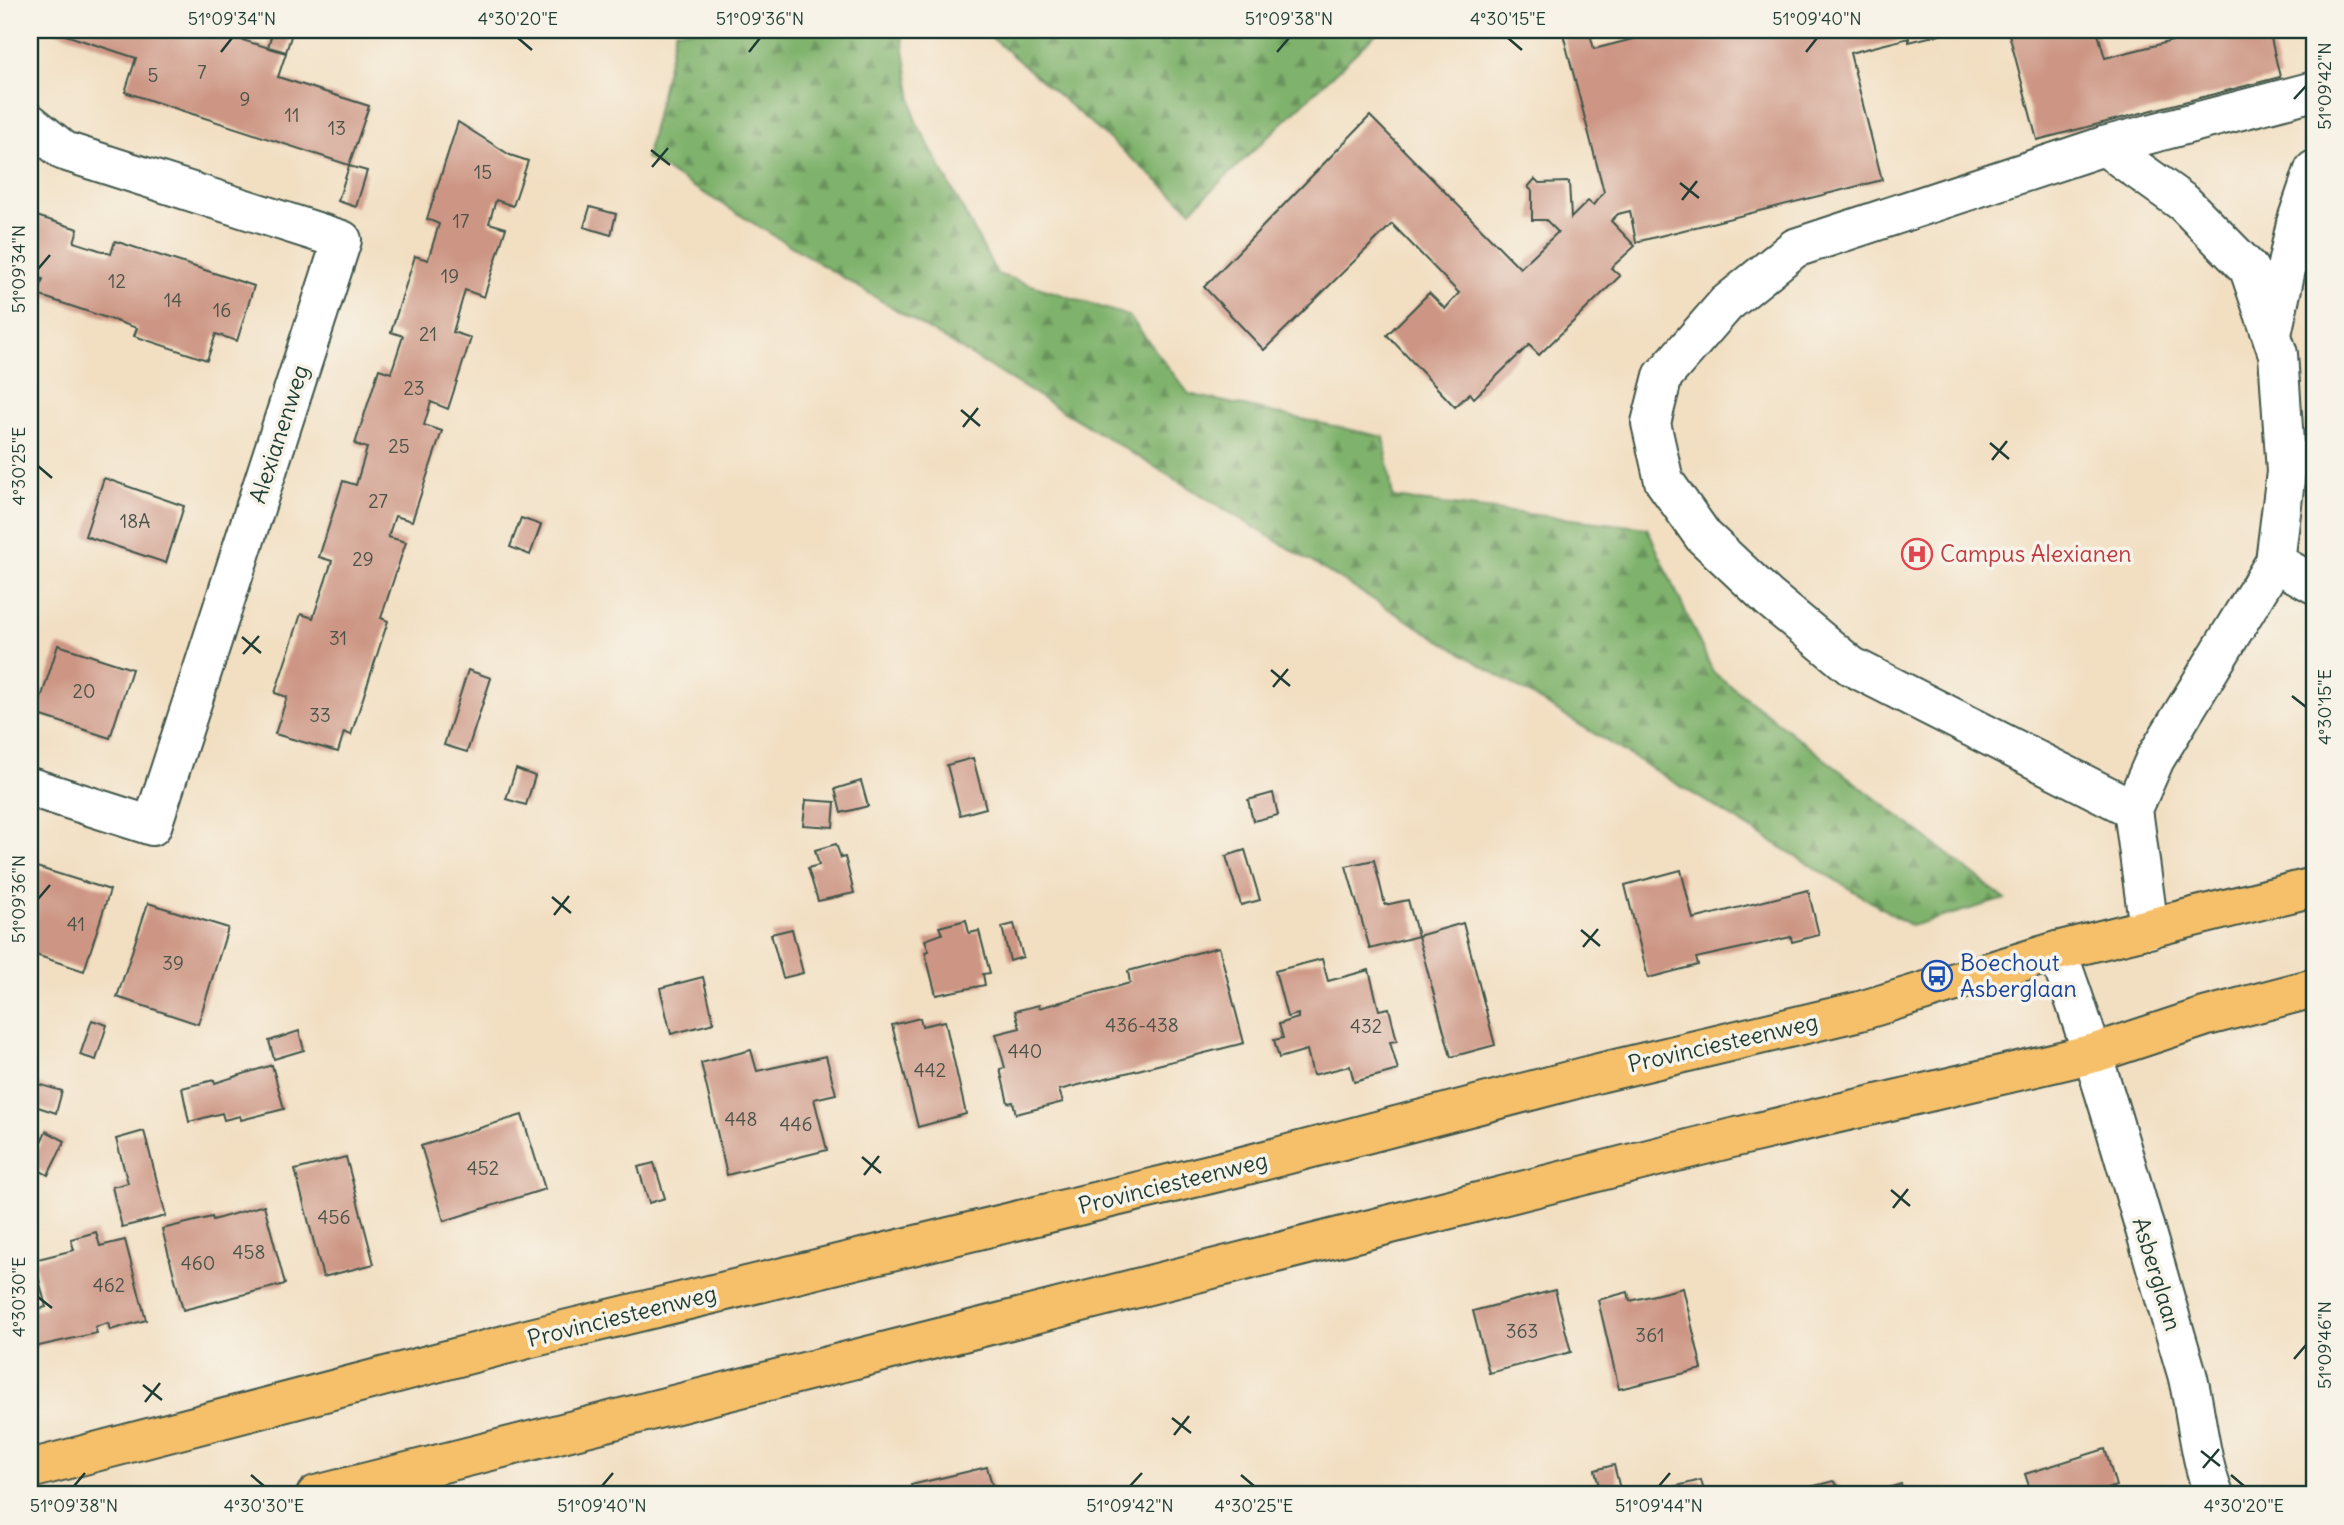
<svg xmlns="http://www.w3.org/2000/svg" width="2344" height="1525" viewBox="0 0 2344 1525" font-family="Delius,sans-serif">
<defs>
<pattern id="forest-firs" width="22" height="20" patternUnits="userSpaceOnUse" patternTransform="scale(1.75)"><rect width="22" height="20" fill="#7fb26c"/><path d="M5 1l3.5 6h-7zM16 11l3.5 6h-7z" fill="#67925a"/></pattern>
</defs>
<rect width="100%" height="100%" fill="#f7f3e8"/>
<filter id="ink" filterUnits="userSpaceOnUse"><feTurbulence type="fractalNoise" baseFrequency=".0143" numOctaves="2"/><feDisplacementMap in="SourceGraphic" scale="14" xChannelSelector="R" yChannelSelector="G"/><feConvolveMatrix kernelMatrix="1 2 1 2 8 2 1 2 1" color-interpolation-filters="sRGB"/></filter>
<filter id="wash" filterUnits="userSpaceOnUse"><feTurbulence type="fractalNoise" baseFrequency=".00686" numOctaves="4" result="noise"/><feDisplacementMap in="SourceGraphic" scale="28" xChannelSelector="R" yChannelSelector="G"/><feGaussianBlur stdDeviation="1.57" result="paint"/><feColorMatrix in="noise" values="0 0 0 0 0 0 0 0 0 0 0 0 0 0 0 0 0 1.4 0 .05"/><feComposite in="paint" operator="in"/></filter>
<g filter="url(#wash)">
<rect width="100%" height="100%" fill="#f2dfc2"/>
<g fill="url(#forest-firs)" stroke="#4f7850" stroke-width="2">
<path d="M676,30H901L915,119L997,274L1129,316L1189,394L1384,437L1393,498L1647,528L1713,672L2005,899L1911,926L646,158Z"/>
<path d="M983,30H1380L1191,210Z"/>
</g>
<g id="blocks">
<g fill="#cd9684">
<path d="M50,30H209L286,53L278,77L369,106L349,165L125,92L136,58Z"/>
<path d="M273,30H293L286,52L268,47Z"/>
<path d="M1562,30H1589L1594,49L1668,30H1945L1946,33L1909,42V38L1850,53L1882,180L1636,242L1630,211L1618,214L1611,221L1635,246L1611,268L1620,276L1539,355L1529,345L1474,398L1470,393L1455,407L1387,335L1429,293L1445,309L1459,293L1392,224L1264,350L1204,287L1370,116L1520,268L1558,232L1546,220H1532V191L1528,187L1535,179L1539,183L1569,182L1571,218L1588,201L1593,205L1604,192Z"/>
<path d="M2008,30H2097L2105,58L2216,30H2269L2280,77L2037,140Z"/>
<path d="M458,122L510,155L528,161L513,206L496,200L489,223L506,228L484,297L465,290L453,332L471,338L448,409L431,402L424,425L442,431L412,521L395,516L388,537L406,542L381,618L388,621L351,735L344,732L338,752L275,734L287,697L275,693L301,614L313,618L332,561L319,557L343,481L356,485L367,448L355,444L379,369L391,373L403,336L391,332L415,256L428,260L439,224L427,219Z"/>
<path d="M349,166L367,171L356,207L338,201Z"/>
<path d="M590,207L616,214L611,235L584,227Z"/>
<path d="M30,214L78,229L74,242L93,248L111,254L115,241L254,286L237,341L216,334L207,360L134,336L137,328L38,295L43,279L30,274Z"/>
<path d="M104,478L184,506L166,563L85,536Z"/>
<path d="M521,518L541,525L530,555L510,547Z"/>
<path d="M58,645L132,669L110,738L36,714Z"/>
<path d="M468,670L491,678L467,752L444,745Z"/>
<path d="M973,758L986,808L960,815L947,765Z"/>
<path d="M516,769L535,776L526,805L506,799Z"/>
<path d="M861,781L868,806L841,813L835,789Z"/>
<path d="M1273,793L1278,815L1253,821L1248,800Z"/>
<path d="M806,800L835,802L833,827L803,825Z"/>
<path d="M836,844L841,858L845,857L854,893L818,901L808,868L819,865L815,850Z"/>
<path d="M1245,850L1260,900L1241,905L1226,856Z"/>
<path d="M1374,860L1385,905L1408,900L1418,936L1370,949L1346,866Z"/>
<path d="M30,865L110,890L84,971L30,953Z"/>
<path d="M1681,870L1693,919L1808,890L1819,935L1792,942L1791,937L1696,958L1698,965L1648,978L1625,885Z"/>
<path d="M148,903L228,928L198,1024L117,997Z"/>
<path d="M966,920L969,933L979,931L990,973L983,974L985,985L936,995L925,952L929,951L925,940L942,934L939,927Z"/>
<path d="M1463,923L1495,1045L1451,1057L1418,936Z"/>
<path d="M1014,924L1023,957L1010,961L1002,927Z"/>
<path d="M792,929L803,973L783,978L771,934Z"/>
<path d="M1219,947L1244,1043L1059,1090L1063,1102L1016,1114L1013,1102L1008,1103L1000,1069L1005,1068L996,1034L1020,1028L1015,1011L1039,1005V1008L1130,983L1128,971Z"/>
<path d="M1322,959L1328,981L1369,970L1379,1010L1389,1008L1397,1041L1390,1042L1398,1070L1354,1082L1350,1066L1313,1075L1307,1050L1279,1058L1274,1040L1283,1038L1279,1024L1298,1018V1014L1287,1017L1275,971Z"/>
<path d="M703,977L714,1023L671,1034L660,988Z"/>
<path d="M920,1018L922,1026L945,1021L966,1114L918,1127L892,1025Z"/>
<path d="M92,1020L107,1025L96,1060L80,1055Z"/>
<path d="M299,1031L304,1050L274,1059L269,1041Z"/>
<path d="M751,1050L757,1071L826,1056L836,1094L814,1099L827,1150L727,1175L701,1063Z"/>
<path d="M272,1065L284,1109L241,1120L240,1116L224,1120L222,1113L189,1122L182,1088L214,1080L215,1083Z"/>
<path d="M38,1084L62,1091L56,1113L32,1105Z"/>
<path d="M522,1115L545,1189L444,1221L421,1146Z"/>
<path d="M46,1131L65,1141L48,1175L30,1165Z"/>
<path d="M144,1131L166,1216L122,1227L112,1187L128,1183L116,1139Z"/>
<path d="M346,1157L374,1264L323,1277L295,1170Z"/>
<path d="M654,1163L665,1198L649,1203L638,1167Z"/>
<path d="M264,1205L285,1284L183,1310L162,1229L212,1217L213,1220Z"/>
<path d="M96,1232L100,1246L125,1240L146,1320L110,1330L108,1323L95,1327L97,1333L30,1348V1311L46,1307L34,1260L74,1250L71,1239Z"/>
<path d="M1683,1288L1702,1369L1619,1389L1598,1300L1628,1292L1630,1301Z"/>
<path d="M1555,1290L1571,1352L1489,1373L1473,1311Z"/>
<path d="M2105,1449L2116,1486L2099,1492L2101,1495H2032L2025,1474Z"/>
<path d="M1614,1465L1621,1493L1601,1495L1595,1470Z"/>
<path d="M987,1467L995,1495H914L911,1485Z"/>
<path d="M1701,1480L1705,1495H1645V1494Z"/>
<path d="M1833,1481L1847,1495H1796L1792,1492Z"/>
<path d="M1901,1484L1903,1495H1880L1879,1491Z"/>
</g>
</g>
</g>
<g filter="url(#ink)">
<use href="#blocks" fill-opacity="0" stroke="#3f5549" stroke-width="2"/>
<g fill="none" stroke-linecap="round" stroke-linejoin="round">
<g stroke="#3f5549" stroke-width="42">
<g id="minor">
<path d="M30,123L64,151L342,240L152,826L30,787"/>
<path d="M2104,146L2184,203L2249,269L2278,354L2286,472L2275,562L2155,759L2133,809L2149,929"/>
<path d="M2272,334L2296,223L2314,170"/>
<path d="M2275,562L2314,584"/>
<path d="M2133,809L1851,666L1769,598L1703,536L1664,481L1651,423L1663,376L1726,304L1795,248L2104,146L2314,91"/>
<path d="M2057,951C2108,1090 2145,1233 2187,1374C2197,1414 2199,1457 2214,1495"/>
</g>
</g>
<g stroke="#3f5549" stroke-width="42">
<g id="major">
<path d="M30,1469L531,1338L1239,1167L1599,1073L1860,1011L2057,951L2314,887"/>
<path d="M316,1495L1732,1138L2095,1053L2204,1017L2314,988"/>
</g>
</g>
<use href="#minor" stroke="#fff" stroke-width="38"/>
<use href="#major" stroke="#f6c06b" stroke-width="38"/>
</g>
</g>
<path fill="none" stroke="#1f3d34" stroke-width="2.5" d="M518,38L532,50M1508,38L1522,50M221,52L232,38M749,52L760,38M1277,52L1289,38M1806,52L1817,38M2294,99L2306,86M651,150L670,165M652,167L668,148M1680,183L1699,198M1682,200L1697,181M38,269L50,255M961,410L980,426M963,427L978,408M1990,443L2009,459M1992,460L2007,441M38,466L52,478M242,637L261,653M243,654L259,636M1271,670L1290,686M1273,687L1288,669M2292,696L2306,707M552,897L571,913M38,899L50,885M554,915L569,896M1581,930L1600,946M1583,947L1598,929M862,1157L881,1173M864,1175L879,1156M1891,1190L1910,1206M1893,1208L1908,1189M38,1297L52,1308M2294,1359L2306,1345M143,1385L162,1400M145,1402L160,1383M1172,1418L1191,1433M1174,1435L1189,1416M2201,1451L2220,1466M2203,1468L2219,1449M251,1475L264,1486M1241,1475L1254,1486M2231,1475L2244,1486M74,1486L85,1473M602,1486L613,1473M1130,1486L1142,1473M1659,1486L1670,1473"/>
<defs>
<g id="hospital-ring" transform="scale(1.575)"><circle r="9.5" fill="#f7f3e8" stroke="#e0444e" stroke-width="1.5"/><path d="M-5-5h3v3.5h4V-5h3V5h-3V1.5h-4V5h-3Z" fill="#e0444e"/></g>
<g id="bus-ring" transform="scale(1.575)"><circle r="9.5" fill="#f7f3e8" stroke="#1a4fb4" stroke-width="1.5"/><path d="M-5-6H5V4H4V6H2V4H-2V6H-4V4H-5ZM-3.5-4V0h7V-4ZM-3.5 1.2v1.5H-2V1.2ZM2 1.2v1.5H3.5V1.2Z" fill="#1a4fb4"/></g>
</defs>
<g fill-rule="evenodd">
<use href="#hospital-ring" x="1917" y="554"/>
<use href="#bus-ring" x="1937" y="976"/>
</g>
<g text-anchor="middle" stroke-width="7" stroke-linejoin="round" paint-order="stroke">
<g font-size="19" fill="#4a5348">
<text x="202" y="79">7</text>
<text x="153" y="82">5</text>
<text x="245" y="106">9</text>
<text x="292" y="122">11</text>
<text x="337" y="135">13</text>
<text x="483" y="179">15</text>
<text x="461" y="228">17</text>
<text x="450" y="283">19</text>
<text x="117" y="288">12</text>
<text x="173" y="307">14</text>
<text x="222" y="317">16</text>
<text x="428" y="341">21</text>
<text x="414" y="395">23</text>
<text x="399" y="453">25</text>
<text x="378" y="508">27</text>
<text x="135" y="528">18A</text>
<text x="363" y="566">29</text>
<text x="338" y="645">31</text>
<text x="84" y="698">20</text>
<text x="320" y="722">33</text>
<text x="76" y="931">41</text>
<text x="173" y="970">39</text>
<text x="1142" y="1032">436-438</text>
<text x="1366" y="1033">432</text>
<text x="1025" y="1058">440</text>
<text x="930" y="1077">442</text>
<text x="741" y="1126">448</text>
<text x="796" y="1131">446</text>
<text x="483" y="1175">452</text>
<text x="334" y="1224">456</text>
<text x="249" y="1259">458</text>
<text x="198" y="1270">460</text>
<text x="109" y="1292">462</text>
<text x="1522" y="1338">363</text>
<text x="1650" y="1342">361</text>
</g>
<g font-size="23" fill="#1f3d34" stroke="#f7f3e8">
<text transform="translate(279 434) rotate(-72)" y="8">Alexianenweg</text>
<text transform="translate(1723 1043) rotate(-13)" y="8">Provinciesteenweg</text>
<text transform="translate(1173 1183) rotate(-14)" y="8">Provinciesteenweg</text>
<text transform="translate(2157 1274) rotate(73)" y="8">Asberglaan</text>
<text transform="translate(622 1316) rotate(-14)" y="8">Provinciesteenweg</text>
</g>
<g font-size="23" fill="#be3a42" stroke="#f7f3e8" text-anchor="start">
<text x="1940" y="562">Campus Alexianen</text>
</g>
<g font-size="23" fill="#164399" stroke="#f7f3e8" text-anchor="start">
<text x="1960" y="971">Boechout<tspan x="1960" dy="26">Asberglaan</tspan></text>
</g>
</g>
<rect width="2344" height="1525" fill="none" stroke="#f7f3e8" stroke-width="77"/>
<rect x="38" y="38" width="2268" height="1448" fill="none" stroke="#1f3d34" stroke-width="2.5"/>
<g font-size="18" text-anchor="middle" fill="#1f3d34">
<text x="232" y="25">51°09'34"N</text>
<text x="518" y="25">4°30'20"E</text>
<text x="760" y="25">51°09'36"N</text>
<text x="1289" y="25">51°09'38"N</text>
<text x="1508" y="25">4°30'15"E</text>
<text x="1817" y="25">51°09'40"N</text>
<text transform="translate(2325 86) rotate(-90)" y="6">51°09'42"N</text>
<text transform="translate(19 269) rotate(-90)" y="6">51°09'34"N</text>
<text transform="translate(19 466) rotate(-90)" y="6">4°30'25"E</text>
<text transform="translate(2325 707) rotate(-90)" y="6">4°30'15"E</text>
<text transform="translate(19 899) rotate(-90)" y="6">51°09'36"N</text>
<text transform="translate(19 1297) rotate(-90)" y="6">4°30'30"E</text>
<text transform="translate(2325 1345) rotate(-90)" y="6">51°09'46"N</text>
<text x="74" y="1512">51°09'38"N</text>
<text x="264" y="1512">4°30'30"E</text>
<text x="602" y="1512">51°09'40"N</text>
<text x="1130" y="1512">51°09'42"N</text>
<text x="1254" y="1512">4°30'25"E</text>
<text x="1659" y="1512">51°09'44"N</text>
<text x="2244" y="1512">4°30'20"E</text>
</g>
</svg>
